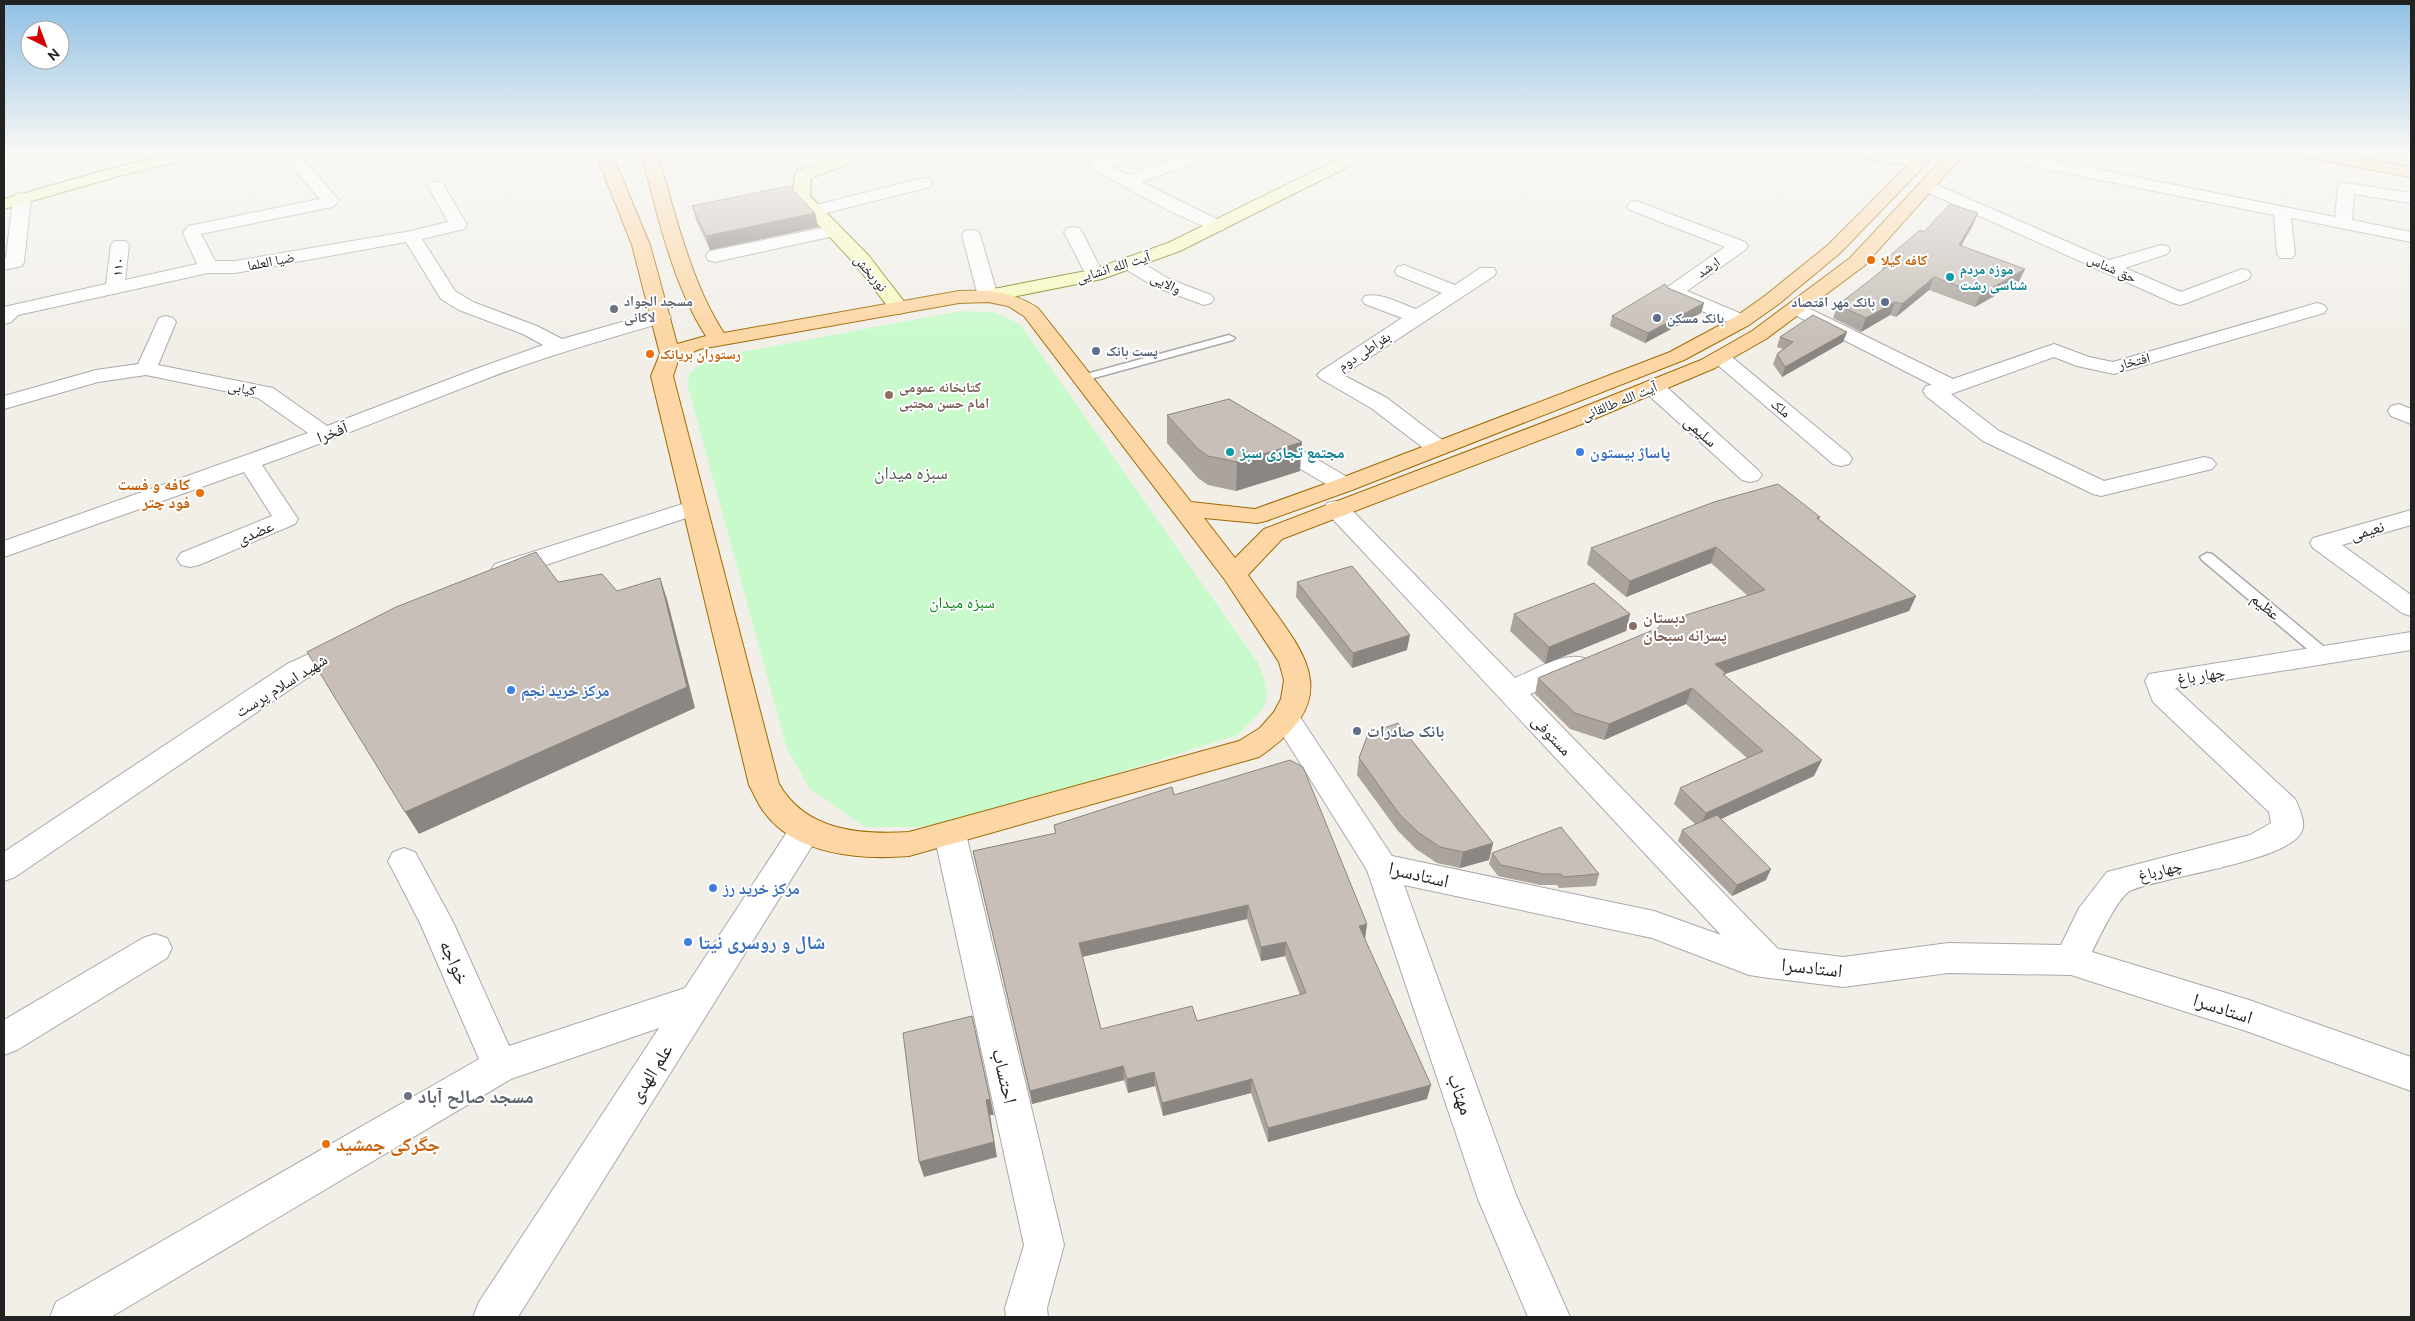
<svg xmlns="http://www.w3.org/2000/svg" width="2415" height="1321" viewBox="0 0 2415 1321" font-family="Ubuntu,'Noto Naskh Arabic',sans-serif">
<rect width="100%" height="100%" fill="#f2efe9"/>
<path fill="#c8facc" d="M960,311L993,312L1020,324L1258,663C1275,703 1267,705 1238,735L990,813L920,827H865L810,789L787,749L688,387L689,373L710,358Z"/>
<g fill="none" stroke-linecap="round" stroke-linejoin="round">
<g stroke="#a9a9a9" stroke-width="3">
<g id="lane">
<path d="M1229,335L1235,338L1233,340L1083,381L1077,378L1079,376Z"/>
<path d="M2207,553L2212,554L2329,651L2331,655L2329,659H2319L2202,560L2200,557Z"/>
</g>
</g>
<g stroke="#a9a9a9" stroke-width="2">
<g id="street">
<path d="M279,152H296L339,200L333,207L327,208L201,234L215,261H235L411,231L448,222L428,186L430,182H442L467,225L464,229L422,239L455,291L473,302L537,326L562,339L661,311L668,313L671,317L668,321C607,339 546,356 486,379C412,407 338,438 262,465L298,519L295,524L199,565L190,567L181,565L177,559L181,553L272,516L244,472L4,557V541L308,433L258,398L146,375L98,382L4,409V396L96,370L138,364L159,318L166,316L173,318L176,322L158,365L273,388L327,426L473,370L543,345L523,334L459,310L441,299L406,242L235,273H208L18,315L11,322L4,324V307L106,284L111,245L114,241H126L129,245L125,280L197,264L183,233L188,226L320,199Z"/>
<path d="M832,152H848L850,160L848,163H836Z"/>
<path d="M1121,152H1145L1143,155L1111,166L1129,175L1195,152H1218L1216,155L1141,182L1223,222L1226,226L1223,230C1205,234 1113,180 1091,168L1089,165L1091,162Z"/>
<path d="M1436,152H1476L1474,155L1454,159L1438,155Z"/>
<path d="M1977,152H2009L2335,217L2338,188L2340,184L2346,183L2411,193V203L2354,194L2352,220L2411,232V242L2291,218L2295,254L2292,258H2280L2277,254L2274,215L1985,157L1979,155Z"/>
<path d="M924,178L930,179L932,183L930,187L814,216L808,215L805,211L808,207Z"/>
<path d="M1928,181L2109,260L2161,245L2167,246L2170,250L2167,254L2125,268L2181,292L2242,269L2249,271L2251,275L2249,279L2187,303L2180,305L2173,303L1922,190L1920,186L1922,182Z"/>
<path d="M22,193L28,194L31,198L24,262L22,266L4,270V258H6L13,198L16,194Z"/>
<path d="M1636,201L1745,242L1748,246L1745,250L1687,291L1749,317L1752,321L1749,325L1742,327L1735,325L1666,296L1663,292L1666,288L1725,247L1630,210L1627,206L1630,202Z"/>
<path d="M832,226L838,227L841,231L838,235L715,262L708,260L706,256L708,252L715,250Z"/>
<path d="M1073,227L1079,228L1082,232L1104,275L1102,279H1088L1086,275L1064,232L1067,228Z"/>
<path d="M971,230L977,231L980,235L998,296L995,300L988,302L981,300L978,296L962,235L965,231Z"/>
<path d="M1129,257L1136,259L1169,279L1211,295L1214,299L1211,303L1204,305L1155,287L1122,267L1120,263L1122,259Z"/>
<path d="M1404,265L1455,285L1480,268H1494L1496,272L1494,276L1343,375L1387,398L1446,443L1449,448L1446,453L1438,455L1430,453L1371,408L1321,379L1317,375L1321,371L1402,318L1365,304L1362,300L1365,296C1381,292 1401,304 1416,309L1442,293L1397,275L1395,271L1397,267Z"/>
<path d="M1796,302L1953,379L2054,344L2089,357L2113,362L2317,303L2324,305L2327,309L2324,313L2114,374L2077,366L2054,357L1951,394L1999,431L2104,481L2204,457L2212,459L2216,464L2212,469L2101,496L2093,494L1983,441L1926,396L1923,391L1926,386L1932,385L1789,312L1786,308L1789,304Z"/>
<path d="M1720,351L1727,353L1849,454L1852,459L1849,464L1841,466L1833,464L1713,361L1710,357L1713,353Z"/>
<path d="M1653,381L1661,382L1758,470L1762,475L1758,480L1750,482L1742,480L1645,392L1642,387L1645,382Z"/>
<path d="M2399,404L2411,409V424L2391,416L2388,411L2391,406Z"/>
<path d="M1268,433L1276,435L1352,480L1356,485L1352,490L1344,492L1336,490L1260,445L1257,440L1260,435Z"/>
<path d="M695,500L704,502L707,507L704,512L513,576L504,578L495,576L491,570L495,564Z"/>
<path d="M1336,501L1345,503L1515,678C1535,670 1562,652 1584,658L1588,665L1584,672L1530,694L1778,949L1843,957L1948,943L2061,945L2079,908L2107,872L2250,835L2271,823L2269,812L2153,702L2145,681L2149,674L2411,632V650L2175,688L2295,799C2299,807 2306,823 2302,831C2289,862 2163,876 2130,891C2119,896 2098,939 2092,952L2249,1000L2411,1057V1091L2249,1032L2071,975L1948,973L1843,987L1769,978L1749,975L1652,938L1404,885L1516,1195L1570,1317H1528L1478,1199L1367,870L1272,718L1276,711L1286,708L1296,711L1392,856L1654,911L1721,935L1327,513L1324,508L1327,503Z"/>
<path d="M2411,510V525L2342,545L2411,595V616L2402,613L2313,548L2310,543L2313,538Z"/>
<path d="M346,637L356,640L360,646L356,652L307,678L15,877L4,881V852L287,664Z"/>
<path d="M806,817L817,820L822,829L817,838L518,1317H473L479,1302L659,1028L511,1079L111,1317H50L56,1302L479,1059L420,923L388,861L393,852L404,848L415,852L453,922L509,1046L685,988L795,820Z"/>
<path d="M950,822L961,825L966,834L1064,1245L1047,1308L1048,1317H1006L1005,1308L1024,1245L934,834L939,825Z"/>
<path d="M155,934L167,938L172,948L167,958L17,1050L4,1055V1020L143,938Z"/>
</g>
</g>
<g stroke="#707d05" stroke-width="2">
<g id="secondary">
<path d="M181,152H209L207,155L119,176L4,209V199L109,169Z"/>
<path d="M851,152H874L872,155L811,178L810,196L869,256L909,308L906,312L899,314L892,312L855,264L792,197L795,175L797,171Z"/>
<path d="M1353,152H1373L1371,155L1180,251L1102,279L988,302L981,300L978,296L981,292L988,290L1091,270L1168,243Z"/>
<path d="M1848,152C1874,151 1899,152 1925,159L1927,162L1925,165L1919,167L1856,157L1850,155Z"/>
</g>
</g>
<g stroke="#a06b00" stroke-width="2">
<g id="primary">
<path d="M595,152H611L650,245L677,344L706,336C673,286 656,210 641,152H657C674,209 691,284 724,333L959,291C990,290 1011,291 1038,308L1191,502L1255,509L1336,480L1670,352L1735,317L1766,295L1828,245L1921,152H1938L1840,253L1780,303L1749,325L1684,360L1352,490L1266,521L1257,523L1204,518L1235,558L1264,529L1571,412L1701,360L1752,331L1850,258L1949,152H1966L1864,266L1766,339L1715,368L1587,422L1282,539L1248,575C1296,645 1355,692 1259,757L909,856C860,860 795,855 764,812C758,804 754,794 749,785L651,376L660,354L632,245ZM988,302L1008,306L1024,316L1225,580L1279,662L1284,680L1281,699L1274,712L1260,728L1239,741L909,832C860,835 806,831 779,784L673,376L679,358L700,349L959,303Z"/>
<path d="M2295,152H2329L2411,167V177L2303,157L2297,155Z"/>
</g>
</g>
<use href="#lane" fill="#fff" fill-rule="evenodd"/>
<use href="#street" fill="#fff" fill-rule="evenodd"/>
<use href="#secondary" fill="#f7fabf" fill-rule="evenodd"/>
<use href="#primary" fill="#fcd6a4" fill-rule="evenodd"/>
</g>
<g fill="#aba49e" fill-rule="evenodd">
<path d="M692,206L815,213L818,227L710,250L696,220Z"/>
<path d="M1973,225L1961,246L2019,282L1975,307L1929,290L1896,317L1890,315L1861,332L1833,318L1838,305L1881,272L1886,259L1924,232Z"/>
<path d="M1668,288L1704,303L1701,313L1645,343L1610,326L1612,316Z"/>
<path d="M1847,332L1843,342L1782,377L1773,364L1777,354L1783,349L1777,347L1780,337Z"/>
<path d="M1167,415L1300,471L1236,491L1208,485L1198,478L1167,443Z"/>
<path d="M1820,517L1819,519L1916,596L1909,611L1725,674V676L1814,776L1721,819L1766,880L1732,896L1678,841L1682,830L1695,824L1674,804L1680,788L1747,758L1686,704L1604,740L1570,729L1535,694L1538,678L1748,596L1711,563L1626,597L1587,564L1591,548Z"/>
<path d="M1297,582L1407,650L1352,668L1296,597Z"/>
<path d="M1514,614H1630L1626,631L1545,664L1510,631Z"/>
<path d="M1359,758L1493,843L1489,860L1460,868L1437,863L1416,849L1398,831L1357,775Z"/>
<path d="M1174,795L1367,924L1365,938L1427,1099L1268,1142L1251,1093L1163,1116L1155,1086L1128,1093L1124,1080L1032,1104L973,851L1055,833L1054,825ZM1247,919L1261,961L1285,956L1300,995L1197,1021L1101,1029L1082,957Z"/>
<path d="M1492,853L1599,874L1596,886L1559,888L1557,885H1540L1498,876L1489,864Z"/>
</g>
<g fill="#8b8681">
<path d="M815,213L818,227L710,250L706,236Z"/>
<path d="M1978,213L1973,225L1954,258L1959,245Z"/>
<path d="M2025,269L2019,282L1975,307L1981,294Z"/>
<path d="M1934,277L1929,290L1896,317L1902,304Z"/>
<path d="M1895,302L1890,315L1861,332L1866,318Z"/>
<path d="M1704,303L1701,313L1645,343L1648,333Z"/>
<path d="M1847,332L1843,342L1782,377L1785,367Z"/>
<path d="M1302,442L1300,471L1236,491L1237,462Z"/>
<path d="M1716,547L1711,563L1626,597L1630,581Z"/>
<path d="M660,578L667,599L695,708L419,834L405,812Z"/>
<path d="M1916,596L1909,611L1725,674L1720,689L1715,664Z"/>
<path d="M1630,614L1626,631L1545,664L1549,647Z"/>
<path d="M1410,635L1407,650L1352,668L1353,653Z"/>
<path d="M1692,688L1686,704L1604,740L1609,724Z"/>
<path d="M1822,760L1814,776L1699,829L1706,813Z"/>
<path d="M1493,843L1489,860L1460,868L1463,852Z"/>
<path d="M1771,869L1766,880L1732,896L1737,885Z"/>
<path d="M1248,905L1247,919L1081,957L1079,943Z"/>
<path d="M1367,924L1365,939L1359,926Z"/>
<path d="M1286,942L1285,956L1261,961V947Z"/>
<path d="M972,1016L994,1115H990L997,1157L924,1177L919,1162L986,1100Z"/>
<path d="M1123,1066L1124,1080L1032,1104L1030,1091Z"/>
<path d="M1154,1072L1155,1086L1128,1093L1127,1079Z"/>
<path d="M1252,1079L1251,1093L1163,1116L1162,1103Z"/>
<path d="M1431,1085L1427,1099L1268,1142V1128Z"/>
</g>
<g fill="#c7bfb8" stroke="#8b8681" fill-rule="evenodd">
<path d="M789,186L815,213L706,236L692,206Z"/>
<path d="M1950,204L1978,213L1959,245L2025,269L1981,294L1934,277L1902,304L1895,302L1866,318L1838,305L1893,262L1886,259L1920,230L1924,232Z"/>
<path d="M1665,284L1668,288L1704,303L1648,333L1612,316Z"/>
<path d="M1813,315L1847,332L1785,367L1777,354L1793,342L1780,337Z"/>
<path d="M1229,399L1302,442L1237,462L1208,456L1198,449L1167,415Z"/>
<path d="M1778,484L1820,517L1817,518L1916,596L1715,664L1726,673L1723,674L1822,760L1706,813L1680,788L1763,751L1692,688L1609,724L1575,713L1538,678L1658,628L1664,622L1765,590L1716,547L1630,581L1591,548L1714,502Z"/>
<path d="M536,552L558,582L602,574L617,591L660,578L687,687L405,812L307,652L396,607Z"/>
<path d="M1352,566L1410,635L1353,653L1297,582Z"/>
<path d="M1594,583L1630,614L1549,647L1514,614Z"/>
<path d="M1398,723L1493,843L1463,852L1440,847L1419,833L1400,815L1359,758L1368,734Z"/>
<path d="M1290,760L1303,767L1367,924L1359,926L1431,1085L1268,1128L1252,1079L1162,1103L1154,1072L1127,1079L1123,1066L1030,1091L973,851L1056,833L1054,825L1172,787L1174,795ZM1248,905L1261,947L1286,942L1306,993L1197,1021L1192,1006L1101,1029L1079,943Z"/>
<path d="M1717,815L1771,869L1737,885L1682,830Z"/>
<path d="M1561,827L1599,874L1563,877L1561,874H1543L1501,865L1492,853Z"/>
<path d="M972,1016L990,1099L986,1100L994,1142L919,1162L903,1033Z"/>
</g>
<linearGradient id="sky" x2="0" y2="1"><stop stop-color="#8fc0e4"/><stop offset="0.45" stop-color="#f9f8f5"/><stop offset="1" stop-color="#f9f8f5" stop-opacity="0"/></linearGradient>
<rect width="2415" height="337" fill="url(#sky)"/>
<g fill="#e8710a" stroke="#fff" stroke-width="2">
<circle cx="1871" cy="260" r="5"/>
<circle cx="650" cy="354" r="5"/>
<circle cx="200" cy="493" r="5"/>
<circle cx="326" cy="1144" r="5"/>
</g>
<g fill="#0f9aa8" stroke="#fff" stroke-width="2">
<circle cx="1950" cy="277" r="5"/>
<circle cx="1230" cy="452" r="5"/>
</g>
<g fill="#5c6f8a" stroke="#fff" stroke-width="2">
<circle cx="1885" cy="302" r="5"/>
<circle cx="1657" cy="318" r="5"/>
<circle cx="1096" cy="351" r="5"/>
<circle cx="1357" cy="731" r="5"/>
</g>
<g fill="#6b7280" stroke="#fff" stroke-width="2">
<circle cx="614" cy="309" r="5"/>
<circle cx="408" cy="1096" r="5"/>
</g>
<g fill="#8d6e63" stroke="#fff" stroke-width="2">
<circle cx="889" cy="395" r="5"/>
<circle cx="1633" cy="626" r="5"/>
</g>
<g fill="#3f7fe0" stroke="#fff" stroke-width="2">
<circle cx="1580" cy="452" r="5"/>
<circle cx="511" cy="690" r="5"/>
<circle cx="713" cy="888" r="5"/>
<circle cx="688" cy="942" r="5"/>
</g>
<g text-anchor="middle" stroke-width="4" stroke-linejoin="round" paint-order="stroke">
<g font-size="14" font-weight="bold" fill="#c56008" stroke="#fff" text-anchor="start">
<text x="1881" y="265">کافه گیلا</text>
<text x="660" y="359">رستوران بریانک</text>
</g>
<g font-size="14" fill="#222" stroke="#fff">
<text transform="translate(271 261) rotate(-11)" y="5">ضیا العلما</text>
<text transform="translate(118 267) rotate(-83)" y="5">۱۱۰</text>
<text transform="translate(1113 267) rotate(-17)" y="5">آیت الله انشایی</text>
<text transform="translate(1708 267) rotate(-35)" y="5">ارشد</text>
<text transform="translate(2112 268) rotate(24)" y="5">حق شناس</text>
<text transform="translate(871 273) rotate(50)" y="5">نوربخش</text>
<text transform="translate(1166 283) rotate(25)" y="5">والایی</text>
<text transform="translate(1364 351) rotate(-33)" y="5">بقراطی دوم</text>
<text transform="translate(2134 361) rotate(-14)" y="5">افتخار</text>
<text transform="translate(242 388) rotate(11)" y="5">کیابی</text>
<text transform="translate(1619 401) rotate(-22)" y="5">آیت الله طالقانی</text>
<text transform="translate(1781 408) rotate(40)" y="5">ملک</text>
</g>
<g font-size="14" font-weight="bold" fill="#0d838f" stroke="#fff" text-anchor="start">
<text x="1960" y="274">موزه مردم<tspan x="1960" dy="16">شناسی رشت</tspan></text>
</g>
<g font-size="14" font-weight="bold" fill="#5b616d" stroke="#fff" text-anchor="start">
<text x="624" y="306">مسجد الجواد<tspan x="624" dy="16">لاکانی</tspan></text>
</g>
<g font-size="14" font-weight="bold" fill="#4e5e75" stroke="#fff" text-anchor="start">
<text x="1875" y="307" text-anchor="end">بانک مهر اقتصاد</text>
<text x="1667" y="323">بانک مسکن</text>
<text x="1106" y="356">پست بانک</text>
</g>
<g font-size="14" font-weight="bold" fill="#785e54" stroke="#fff" text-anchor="start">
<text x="899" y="392">کتابخانه عمومی<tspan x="899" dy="16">امام حسن مجتبی</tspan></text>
</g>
<g font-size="16" fill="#222" stroke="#fff">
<text transform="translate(1701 431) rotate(42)" y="6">سلیمی</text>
<text transform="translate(332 432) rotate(-21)" y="6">آفخرا</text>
<text transform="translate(2367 530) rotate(-16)" y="6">نعیمی</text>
<text transform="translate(255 532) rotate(-23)" y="6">عضدی</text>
<text transform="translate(2266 606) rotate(40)" y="6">عظیم</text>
<text transform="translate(2201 675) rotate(-9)" y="6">چهار باغ</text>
<text transform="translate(281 685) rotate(-32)" y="6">شهید اسلام پرست</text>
<text transform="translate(1552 735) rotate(46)" y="6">مستوفی</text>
<text transform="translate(2160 870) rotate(-14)" y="6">چهارباغ</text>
</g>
<g font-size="16" font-weight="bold" fill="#0d838f" stroke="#fff" text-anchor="start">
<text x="1240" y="458">مجتمع تجاری سبز</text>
</g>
<g font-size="16" font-weight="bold" fill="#366cbe" stroke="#fff" text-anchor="start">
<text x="1590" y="458">پاساژ بیستون</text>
<text x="521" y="696">مرکز خرید نجم</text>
<text x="723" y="894">مرکز خرید رز</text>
</g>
<g font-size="16" font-weight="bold" fill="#c56008" stroke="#fff" text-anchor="end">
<text x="190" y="490">کافه و فست<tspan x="190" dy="18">فود چتر</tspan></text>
</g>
<g font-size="16" fill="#0c8416" stroke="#fff">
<text x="962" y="608">سبزه میدان</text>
</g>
<g font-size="16" font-weight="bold" fill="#785e54" stroke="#fff" text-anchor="start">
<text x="1643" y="623">دبستان<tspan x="1643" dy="18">پسرانه سبحان</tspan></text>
</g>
<g font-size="16" font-weight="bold" fill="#4e5e75" stroke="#fff" text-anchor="start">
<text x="1367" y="737">بانک صادرات</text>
</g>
<g font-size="18" fill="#555" stroke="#fff">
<text x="911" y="479">سبزه میدان</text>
</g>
<g font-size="19" fill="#222" stroke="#fff">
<text transform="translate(1419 874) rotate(13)" y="7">استادسرا</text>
<text transform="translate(455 962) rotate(66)" y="7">خواجه</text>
<text transform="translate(1812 967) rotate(6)" y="7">استادسرا</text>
<text transform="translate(2223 1008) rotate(18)" y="7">استادسرا</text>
<text transform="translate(650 1073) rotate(-58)" y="7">علم الهدی</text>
<text transform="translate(1005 1076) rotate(77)" y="7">احتساب</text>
<text transform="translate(1461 1094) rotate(71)" y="7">مهتاب</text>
</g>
<g font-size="19" font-weight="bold" fill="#366cbe" stroke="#fff" text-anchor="start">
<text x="698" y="949">شال و روسری نیتا</text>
</g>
<g font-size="19" font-weight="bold" fill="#5b616d" stroke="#fff" text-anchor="start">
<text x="418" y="1103">مسجد صالح آباد</text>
</g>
<g font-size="19" font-weight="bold" fill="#c56008" stroke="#fff" text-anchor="start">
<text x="336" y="1151">جگرکی جمشید</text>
</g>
</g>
<rect width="2415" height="1321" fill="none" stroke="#222222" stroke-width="10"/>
<g transform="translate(45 45) rotate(138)"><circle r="24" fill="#ffffff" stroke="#a7a7a7"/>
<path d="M0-4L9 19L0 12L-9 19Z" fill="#d40000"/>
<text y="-8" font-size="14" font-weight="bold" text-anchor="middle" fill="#222222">N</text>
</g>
</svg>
